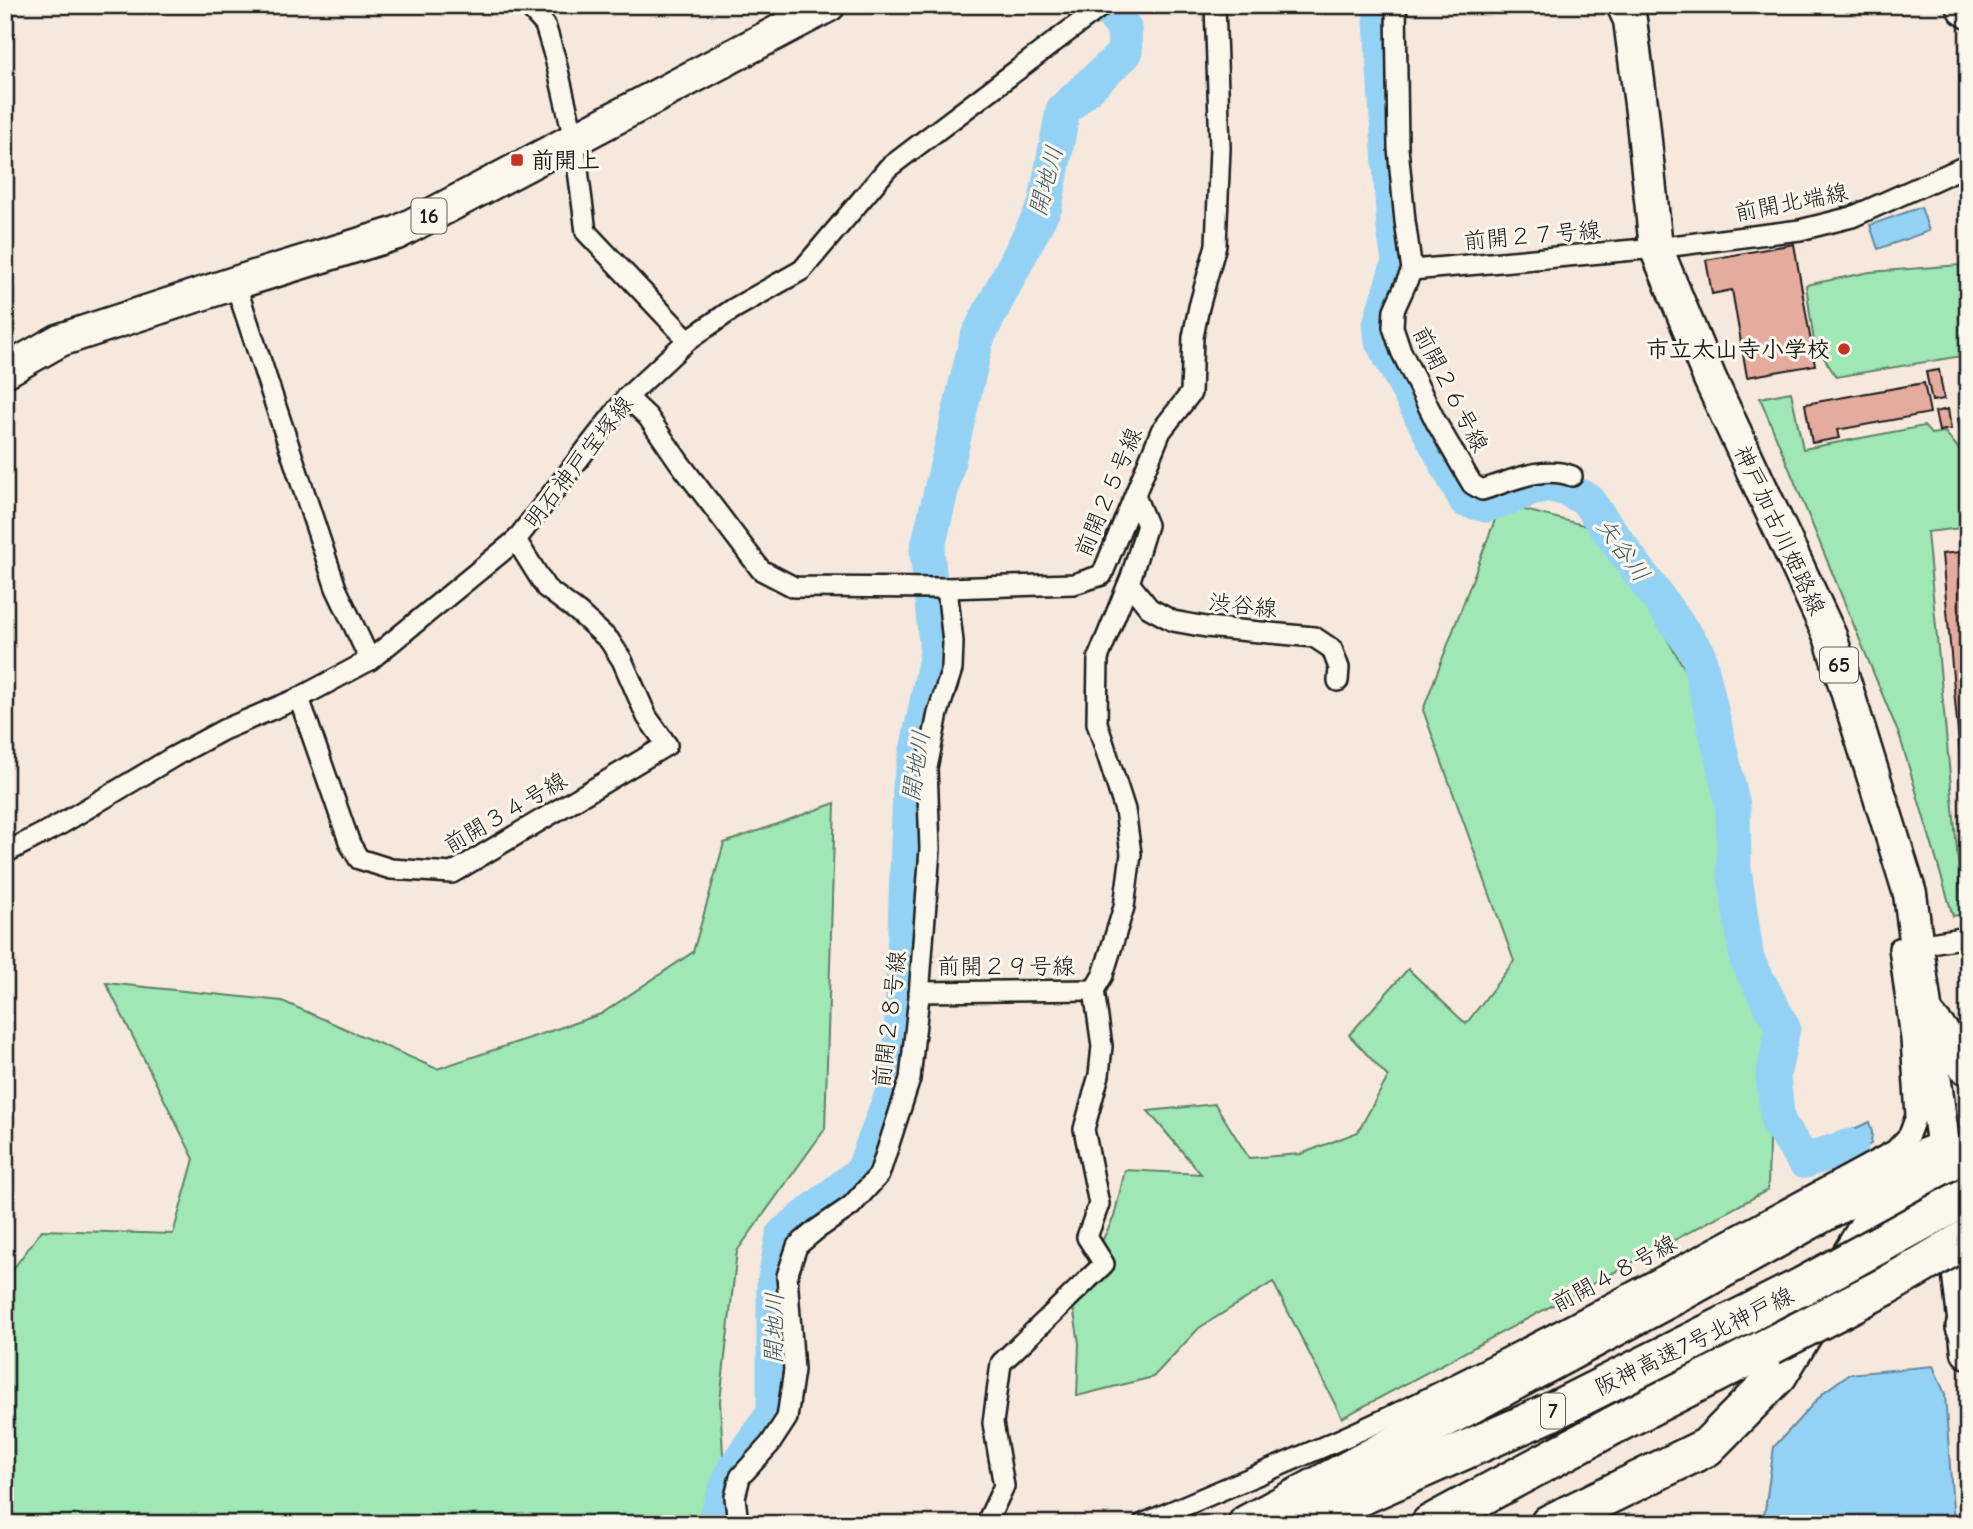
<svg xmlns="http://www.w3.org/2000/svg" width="1973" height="1529" viewBox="0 0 1973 1529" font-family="'Comic Neue','Klee One',sans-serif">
<rect width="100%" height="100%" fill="#f6e8dc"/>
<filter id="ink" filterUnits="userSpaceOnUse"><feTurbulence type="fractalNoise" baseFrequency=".0143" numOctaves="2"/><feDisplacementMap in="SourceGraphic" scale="14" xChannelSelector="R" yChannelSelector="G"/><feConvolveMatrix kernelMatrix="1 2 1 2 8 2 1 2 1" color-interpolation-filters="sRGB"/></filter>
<g filter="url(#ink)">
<g fill="#9fe7b5" stroke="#5e8268" stroke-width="2">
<path d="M1960,265L1968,307V355L1836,377L1814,342L1806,285L1870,272Z"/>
<path d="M1791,392L1803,449L1924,426L1931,434L1945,432L1963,454H1968V527L1927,532L1963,914L1953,916L1900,737L1760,398Z"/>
<path d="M1501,504L1603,530L1702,698L1738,861L1771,1037L1768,1190L1342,1418L1273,1282L1199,1328L1153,1377L1077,1396L1079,1343L1072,1301L1114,1217L1125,1170L1201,1174L1148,1111L1215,1104L1249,1158L1301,1154L1358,1132L1388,1077L1349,1035L1408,969L1466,1024L1514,961L1423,710Z"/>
<path d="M835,803L825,1129L737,1251L720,1401L727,1524H5V1280L42,1230L173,1234L194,1159L106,983L282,1001L437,1069L601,1014L693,952L724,843Z"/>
</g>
<g fill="#94d2f5" stroke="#64899e" stroke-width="2">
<path d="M1921,207L1929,231L1878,249L1870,225Z"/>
<path d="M1869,1122L1872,1132L1871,1144L1831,1166L1805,1152Z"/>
<path d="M1933,1366L1945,1394L1954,1524H1763L1774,1447L1824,1392L1849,1374Z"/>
</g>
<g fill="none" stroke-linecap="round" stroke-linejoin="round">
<g stroke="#94d2f5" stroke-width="35">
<path d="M1380,5L1394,229L1399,262L1383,313L1380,325L1382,341L1466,500L1486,505L1546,484L1567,489L1587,500L1698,653L1733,806L1734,869L1747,960L1783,1028L1773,1077L1778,1122L1804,1161L1851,1146"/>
<path d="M716,1524L714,1521L734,1469L774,1413V1284L783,1235L863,1171L900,1073L910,785L937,653L927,551L977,338L1045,206L1063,110L1125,53L1124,28L1105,5"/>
</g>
</g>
<g fill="#e4ab9e" stroke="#1c1c1c" stroke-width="2">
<path d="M1794,244L1815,365L1747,377L1732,290L1712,294L1706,260Z"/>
<path d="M1939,370L1944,399L1932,401L1926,372Z"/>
<path d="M1924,383L1930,413L1837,430L1839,438L1812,443L1805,404Z"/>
<path d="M1948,409L1951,429L1939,431L1935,412Z"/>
<path d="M1968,418V447L1963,448L1958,419Z"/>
<path d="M1968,551V846L1942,554Z"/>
</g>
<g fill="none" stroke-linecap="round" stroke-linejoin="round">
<g stroke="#1c1c1c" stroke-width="24">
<g id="street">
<path d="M527,5L545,25L555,58L574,139L586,232L688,340"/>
<path d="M1396,5L1398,148L1405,221L1412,270L1394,310L1393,327L1401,351L1436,422L1472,484L1482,490C1511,481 1542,465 1572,476"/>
<path d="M1955,5L1959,13L1968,19"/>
<path d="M1412,270L1656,248L1800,230L1852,217L1968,165"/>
<path d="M235,283L336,588L370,660"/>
<path d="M627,397L648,417L679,462L761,570L794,587L947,588L1074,584L1102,575L1161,431L1191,393L1193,337L1199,307L1216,245L1220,148L1215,5"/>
<path d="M1129,583L1149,608L1173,621L1206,627L1314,637L1332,649L1339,668L1338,681"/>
<path d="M299,698L350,844L359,859L391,869L452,873L667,745L647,717L622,660L609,640L578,612L546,588L516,540"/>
<path d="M5,853L61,824L173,757L223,730L299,698L370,660L516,540L627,397L688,340L733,309L802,270L888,168L1103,5"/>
<path d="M919,992L1094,990"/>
<path d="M738,1524L735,1497L740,1477L770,1444L787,1418L794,1370L787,1276L797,1246L816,1230L851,1206L879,1175L910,1079L919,996L930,849L927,768L938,713L952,669L953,642L947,588"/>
<path d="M986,1524L1004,1486L993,1423L1001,1363L1104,1264L1087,1237L1099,1204L1084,1129L1099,1075L1102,1046L1094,990L1103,975L1124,907L1131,854L1125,810L1097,723L1098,658L1131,577L1147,525L1135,496"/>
<path d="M1143,1524C1232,1484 1323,1450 1410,1407C1574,1326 1734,1237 1895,1150L1909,1135L1916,1116L1911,1039L1899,948L1968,937"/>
</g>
</g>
<g stroke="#1c1c1c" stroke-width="37">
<g id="primary">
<path d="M1623,5L1630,20L1642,112L1656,248L1710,379L1830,636L1910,894L1947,1173"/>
<path d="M5,371L60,340L235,283L397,233L829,5"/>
<path d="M1953,1225L1968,1352"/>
</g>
</g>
<g stroke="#1c1c1c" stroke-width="42">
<g id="highway">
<path d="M1927,1018L1968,1066"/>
<path d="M1965,1327L1968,1325"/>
<path d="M1247,1524L1690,1287L1916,1161L1944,1150"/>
<path d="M1298,1524L1549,1413L1803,1286"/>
<path d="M1430,1524L1616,1424L1770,1346"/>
<path d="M1549,1524L1707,1447L1778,1375L1875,1216L1924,1183L1948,1180"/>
</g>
</g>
<use href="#street" stroke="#fbf7ec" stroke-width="19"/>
<use href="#primary" stroke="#fbf7ec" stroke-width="32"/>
<use href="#highway" stroke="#fbf7ec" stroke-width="37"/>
<g stroke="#1c1c1c" stroke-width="42" stroke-linecap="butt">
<g id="highway-bridge">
<path d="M1803,1286L1968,1196"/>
<path d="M1770,1346L1888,1285L1968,1238"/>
</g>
</g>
<use href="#highway-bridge" stroke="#fbf7ec" stroke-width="37"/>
</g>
</g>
<g fill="#c8321e" stroke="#fbf7ec" stroke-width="2.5">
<rect x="510" y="153" width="14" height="14" rx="3.5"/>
<circle cx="1844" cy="349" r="7"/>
</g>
<g text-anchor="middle" stroke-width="6" stroke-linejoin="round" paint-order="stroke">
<g fill="#fbf7ec" stroke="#5f5e5a" stroke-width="2">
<rect x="411.5" y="198.5" width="35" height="35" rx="5"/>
<rect x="1820" y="647.5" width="38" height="35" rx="5"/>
<rect x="1541" y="1393.5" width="24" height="35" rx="5"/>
</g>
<g font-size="21" font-weight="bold" fill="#1c1c1c">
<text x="429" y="223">16</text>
<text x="1839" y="672">65</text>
<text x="1553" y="1418">7</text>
</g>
<g font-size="23" font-weight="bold" fill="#1c1c1c" stroke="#fbf7ec" text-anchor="start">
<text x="531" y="168">前開上</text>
<text x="1830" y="357" text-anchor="end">市立太山寺小学校</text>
</g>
<g font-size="23" fill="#1c1c1c" stroke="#fbf7ec">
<text transform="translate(1791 202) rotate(-11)" y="8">前開北端線</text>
<text transform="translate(1532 235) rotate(-5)" y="8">前開２７号線</text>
<text transform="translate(1451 389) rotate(63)" y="8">前開２６号線</text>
<text transform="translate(578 462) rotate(-52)" y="8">明石神戸宝塚線</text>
<text transform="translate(1108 492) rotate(-67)" y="8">前開２５号線</text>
<text transform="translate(1780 530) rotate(65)" y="8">神戸加古川姫路線</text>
<text transform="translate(1243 605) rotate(6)" y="8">渋谷線</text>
<text transform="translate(505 812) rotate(-30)" y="8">前開３４号線</text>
<text x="1006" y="974">前開２９号線</text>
<text transform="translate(889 1019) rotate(-83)" y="8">前開２８号線</text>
<text transform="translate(1614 1273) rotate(-28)" y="8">前開４８号線</text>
<text transform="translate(1694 1341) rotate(-26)" y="8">阪神高速7号北神戸線</text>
</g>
<g font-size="24" font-style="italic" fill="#465c68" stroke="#fbf7ec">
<text transform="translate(1046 181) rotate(-75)" y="8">開地川</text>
<text transform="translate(1623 550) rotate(54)" y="8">矢谷川</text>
<text transform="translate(916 766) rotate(-81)" y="8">開地川</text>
<text transform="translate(774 1328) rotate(-89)" y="8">開地川</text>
</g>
</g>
<rect width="1973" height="1529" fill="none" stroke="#fbf7ec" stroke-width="28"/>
<rect x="14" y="14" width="1945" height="1501" fill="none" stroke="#1c1c1c" stroke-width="2.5" filter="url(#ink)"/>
</svg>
